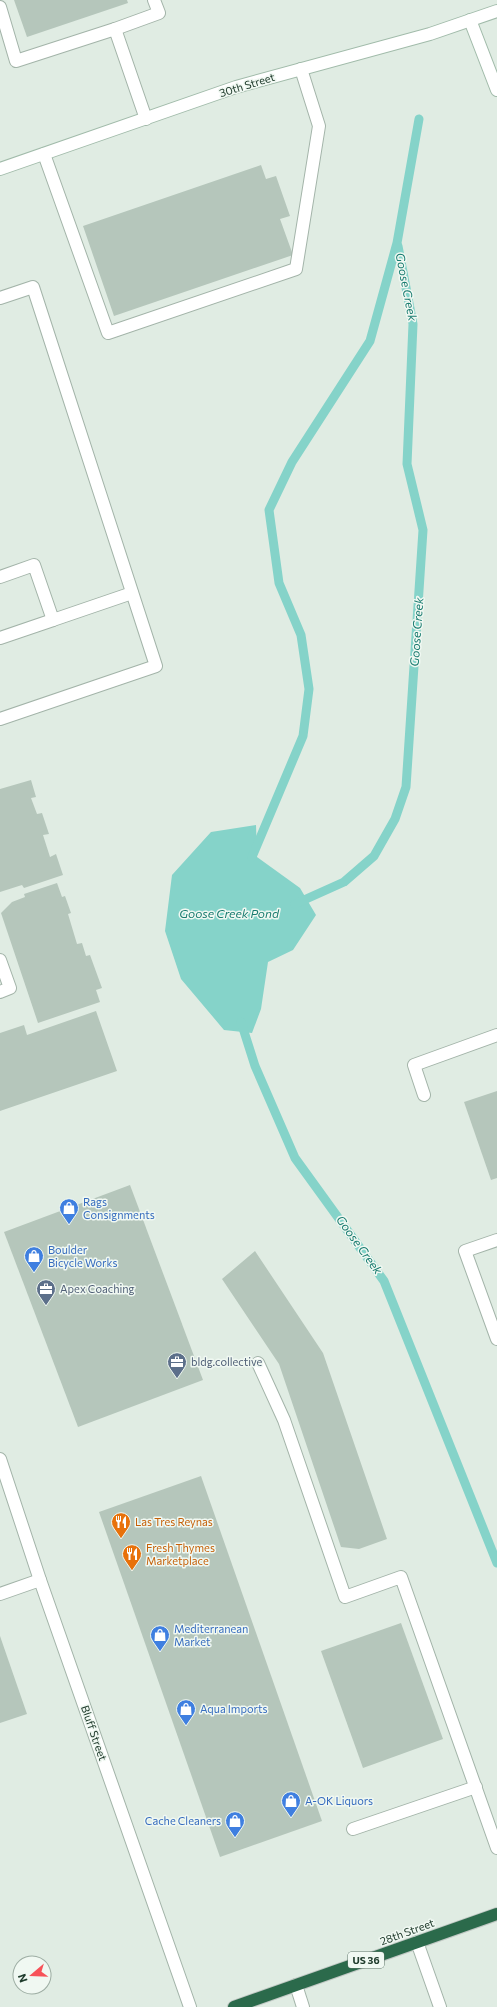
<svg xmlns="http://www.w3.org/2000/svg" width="497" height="2007" viewBox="0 0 497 2007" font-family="Commissioner,sans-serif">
<rect width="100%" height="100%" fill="#e0ece3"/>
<path fill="#85d3c9" d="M256,825L257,857L300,888L316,915L293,950L268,962L261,1009L252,1033L224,1030L181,979L165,931L172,875L211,832Z"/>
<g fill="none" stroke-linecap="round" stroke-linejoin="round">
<g stroke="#85d3c9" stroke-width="9">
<path d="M252,857L303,736L309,689L301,635L279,583L269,510L292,462L370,341L397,243L419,119"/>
<path d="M295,904L344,882L374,856L395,819L406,787L423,530L407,464L413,324L398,246"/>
<path d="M241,1022L255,1066L295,1158L384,1281L497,1563"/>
</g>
</g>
<g fill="#b5c6bb">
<path d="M14,0H127L128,3L27,37Z"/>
<path d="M261,165L266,179L276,176L290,216L280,219L293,255L114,316L83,226Z"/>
<path d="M31,780L36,797L31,798L37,814L42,813L49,834L43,835L50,857L56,854L63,875L24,888L22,885L0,892V789Z"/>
<path d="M57,883L62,897L65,896L71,913L68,914L77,944L82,943L86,956L90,955L102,988L96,990L100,1002L38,1023L1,913L12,902L25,897L24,894Z"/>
<path d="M96,1011L117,1071L0,1111V1033L24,1025L27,1035Z"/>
<path d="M497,1091V1178L491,1180L464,1102Z"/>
<path d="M130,1185L203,1380L78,1427L4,1232Z"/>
<path d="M255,1251L323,1353L387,1539L359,1549L341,1547L279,1364L222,1279Z"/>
<path d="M201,1476L322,1821L220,1857L99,1512Z"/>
<path d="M401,1623L443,1739L363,1768L321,1651Z"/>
<path d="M0,1636L27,1714L0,1723Z"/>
</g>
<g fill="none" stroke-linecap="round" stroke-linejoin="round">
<g stroke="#a3b4a9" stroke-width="14">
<g id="lane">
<path d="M0,7L16,61L115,29L146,119"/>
<path d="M115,29L159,13L154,0"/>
<path d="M44,154L108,333L296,269L319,126L301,69"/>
<path d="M0,298L33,287L156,666L0,719"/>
<path d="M0,577L34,565L53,620L132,593"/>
<path d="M0,638L53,620"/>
<path d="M0,960L10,988L0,992"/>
<path d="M424,1095L414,1065L497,1035"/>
<path d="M497,1240L465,1251L497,1339"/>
<path d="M258,1363L284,1420L345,1597L401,1577L497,1848"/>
<path d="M0,1594L40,1580"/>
<path d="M353,1829L476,1787"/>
<path d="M417,1942L440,2007"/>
<path d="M296,1985L303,2007"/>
</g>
</g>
<g stroke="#a3b4a9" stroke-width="14">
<path id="street" d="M0,1459L40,1580L190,2007"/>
</g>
<g stroke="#a1bbaa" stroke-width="14">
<g id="secondary">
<path d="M470,20L497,90"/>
<path d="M0,169L236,87L430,34L497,11"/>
</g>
</g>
<g stroke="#c1c8c4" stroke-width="14">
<path id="highway" d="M234,2007L497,1914"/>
</g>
<use href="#lane" stroke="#fff" stroke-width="12"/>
<use href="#street" stroke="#fff" stroke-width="12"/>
<use href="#secondary" stroke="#fff" stroke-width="12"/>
<use href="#highway" stroke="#2b6a4b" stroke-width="12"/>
</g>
<defs>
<g id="shop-pin" transform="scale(1)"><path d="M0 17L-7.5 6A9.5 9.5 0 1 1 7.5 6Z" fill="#3f7fe0" stroke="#f0f8f2"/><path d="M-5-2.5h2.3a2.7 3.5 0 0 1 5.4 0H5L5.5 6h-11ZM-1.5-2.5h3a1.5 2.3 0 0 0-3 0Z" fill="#fff"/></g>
<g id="office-pin" transform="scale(1)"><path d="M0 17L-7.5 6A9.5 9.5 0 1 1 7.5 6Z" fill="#5c6f8a" stroke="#f0f8f2"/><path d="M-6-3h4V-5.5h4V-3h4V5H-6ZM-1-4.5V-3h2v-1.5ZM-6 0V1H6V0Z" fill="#fff"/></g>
<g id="restaurant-pin" transform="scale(1)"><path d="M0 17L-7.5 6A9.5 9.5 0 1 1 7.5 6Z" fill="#e8710a" stroke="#f0f8f2"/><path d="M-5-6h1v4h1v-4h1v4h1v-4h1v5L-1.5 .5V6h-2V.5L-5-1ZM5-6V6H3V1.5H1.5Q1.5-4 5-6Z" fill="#fff"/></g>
</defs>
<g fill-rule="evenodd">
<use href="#shop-pin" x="69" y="1208"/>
<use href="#shop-pin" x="34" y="1256"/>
<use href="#office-pin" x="46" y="1289"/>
<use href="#office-pin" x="177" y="1362"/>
<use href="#restaurant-pin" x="121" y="1522"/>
<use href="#restaurant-pin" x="132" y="1554"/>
<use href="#shop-pin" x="160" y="1635"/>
<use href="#shop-pin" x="186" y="1709"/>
<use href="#shop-pin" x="291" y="1801"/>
<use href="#shop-pin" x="235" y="1821"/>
</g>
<g text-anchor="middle" stroke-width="3" stroke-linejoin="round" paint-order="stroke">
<rect fill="#f0f8f2" stroke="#5e7468" stroke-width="1" x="348" y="1952" width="36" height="16" rx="3"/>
<g font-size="10" font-weight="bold" fill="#203c2d">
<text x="366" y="1964">US 36</text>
</g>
<g font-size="11" fill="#203c2d" stroke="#f0f8f2">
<text transform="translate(247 85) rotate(-17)" y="4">30th Street</text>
<text transform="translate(94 1733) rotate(71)" y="4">Bluff Street</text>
<text transform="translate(407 1932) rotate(-20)" y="4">28th Street</text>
</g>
<g font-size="11" fill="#366cbe" stroke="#f0f8f2" text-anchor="start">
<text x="83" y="1206">Rags<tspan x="83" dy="13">Consignments</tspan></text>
<text x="48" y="1254">Boulder<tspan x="48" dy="13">Bicycle Works</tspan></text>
<text x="174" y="1633">Mediterranean<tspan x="174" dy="13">Market</tspan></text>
<text x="200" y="1713">Aqua Imports</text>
<text x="305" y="1805">A-OK Liquors</text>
<text x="221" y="1825" text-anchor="end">Cache Cleaners</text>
</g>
<g font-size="11" fill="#4e5e75" stroke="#f0f8f2" text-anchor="start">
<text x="60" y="1293">Apex Coaching</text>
<text x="191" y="1366">bldg.collective</text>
</g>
<g font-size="11" fill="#c56008" stroke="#f0f8f2" text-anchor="start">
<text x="135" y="1526">Las Tres Reynas</text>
<text x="146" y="1552">Fresh Thymes<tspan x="146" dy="13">Marketplace</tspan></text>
</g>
<g font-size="12" font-style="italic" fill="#187b6f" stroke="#f0f8f2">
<text transform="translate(406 287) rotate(79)" y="4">Goose Creek</text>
<text transform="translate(417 632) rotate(-86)" y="4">Goose Creek</text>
<text x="229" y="918">Goose Creek Pond</text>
<text transform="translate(359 1245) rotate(54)" y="4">Goose Creek</text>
</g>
</g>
<g transform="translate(32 1975) rotate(251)"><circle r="19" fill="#f0f8f2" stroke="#9dada3"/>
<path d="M0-3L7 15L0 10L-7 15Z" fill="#f75259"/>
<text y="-6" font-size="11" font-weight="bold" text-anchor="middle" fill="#203c2d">N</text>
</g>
</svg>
